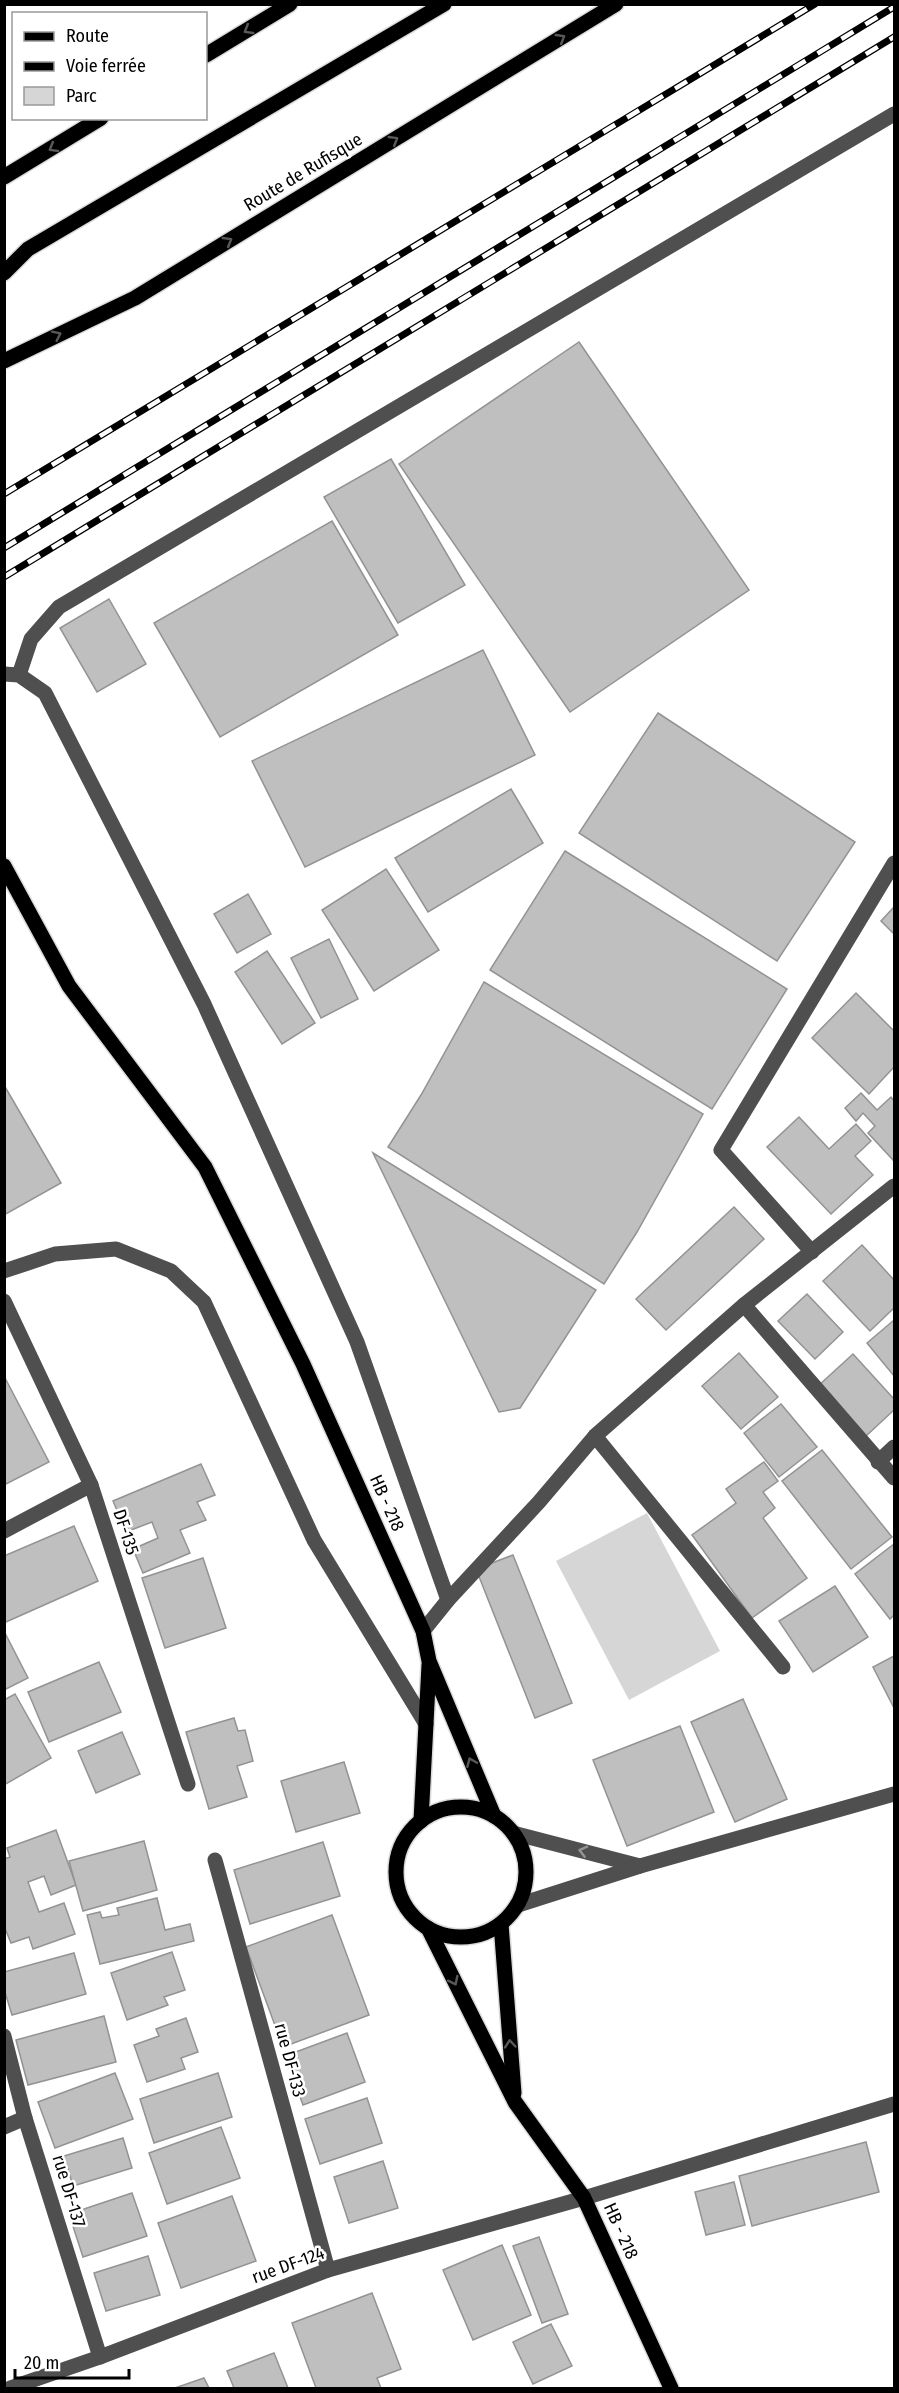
<svg xmlns="http://www.w3.org/2000/svg" width="899" height="2393" viewBox="0 0 899 2393" font-family="'Fira Sans Condensed',sans-serif">
<rect width="100%" height="100%" fill="#fff"/>
<path fill="#d6d6d6" d="M647,1513L720,1651L629,1700L556,1561Z"/>
<g fill="#bfbfbf" stroke="#939393" stroke-width="1.5">
<path d="M579,342L749,590L570,712L399,464Z"/>
<path d="M391,459L465,585L398,623L324,497Z"/>
<path d="M332,521L398,635L220,737L154,623Z"/>
<path d="M109,599L146,664L97,692L60,628Z"/>
<path d="M483,650L535,755L305,867L252,761Z"/>
<path d="M658,713L855,842L777,961L579,833Z"/>
<path d="M511,789L543,843L428,912L395,858Z"/>
<path d="M565,851L787,989L712,1109L490,970Z"/>
<path d="M386,869L439,950L374,991L322,910Z"/>
<path d="M248,894L271,934L237,953L214,914Z"/>
<path d="M894,907V934L881,921Z"/>
<path d="M329,939L358,999L321,1018L291,958Z"/>
<path d="M267,951L315,1023L282,1044L235,972Z"/>
<path d="M484,982L703,1114L637,1232L604,1284L388,1147L421,1095Z"/>
<path d="M856,993L894,1031V1067L869,1094L812,1038Z"/>
<path d="M4,1085L61,1183L4,1215Z"/>
<path d="M861,1093L877,1110L891,1097L894,1101V1161L868,1133L875,1126L863,1113L856,1121L845,1108Z"/>
<path d="M799,1117L829,1149L856,1124L871,1141L855,1156L873,1175L831,1214L767,1147Z"/>
<path d="M373,1153L596,1290L520,1408L499,1412Z"/>
<path d="M734,1207L764,1239L666,1330L636,1299Z"/>
<path d="M862,1245L894,1280V1308L870,1331L823,1281Z"/>
<path d="M807,1294L843,1332L815,1359L778,1321Z"/>
<path d="M894,1320V1376L867,1343Z"/>
<path d="M739,1353L778,1397L741,1429L702,1386Z"/>
<path d="M853,1354L894,1399V1410L865,1437L818,1386Z"/>
<path d="M4,1376L49,1462L4,1485Z"/>
<path d="M781,1404L817,1447L779,1477L744,1433Z"/>
<path d="M822,1450L892,1537L851,1569L782,1481Z"/>
<path d="M764,1462L778,1481L763,1492L775,1508L763,1518L807,1578L752,1618L692,1535L736,1503L726,1489Z"/>
<path d="M201,1464L215,1495L197,1502L206,1520L180,1530L190,1553L143,1573L133,1549L158,1538L152,1522L126,1532L113,1501Z"/>
<path d="M74,1526L98,1581L6,1622L4,1618V1556Z"/>
<path d="M894,1544V1615L890,1619L855,1574Z"/>
<path d="M513,1555L572,1703L535,1718L476,1569Z"/>
<path d="M203,1558L226,1628L165,1648L142,1578Z"/>
<path d="M835,1586L868,1637L813,1672L779,1621Z"/>
<path d="M4,1631L28,1678L4,1690Z"/>
<path d="M894,1656V1705L893,1706L873,1667Z"/>
<path d="M99,1662L121,1712L49,1742L28,1692Z"/>
<path d="M15,1694L51,1758L4,1785V1700Z"/>
<path d="M743,1699L787,1799L735,1822L691,1722Z"/>
<path d="M234,1718L238,1731L245,1730L253,1761L237,1766L247,1797L209,1809L186,1732Z"/>
<path d="M680,1726L714,1812L627,1846L593,1760Z"/>
<path d="M122,1732L140,1774L96,1793L78,1751Z"/>
<path d="M344,1762L360,1813L296,1832L281,1781Z"/>
<path d="M56,1830L76,1885L51,1895L44,1876L28,1882L39,1912L64,1903L75,1934L33,1949L29,1937L11,1943L4,1926V1859L10,1857L7,1848Z"/>
<path d="M144,1841L157,1890L83,1911L69,1861Z"/>
<path d="M323,1842L340,1896L250,1924L234,1870Z"/>
<path d="M157,1898L165,1930L190,1924L194,1941L100,1964L87,1915L100,1912L102,1918L119,1915L117,1908Z"/>
<path d="M332,1915L369,2015L283,2047L246,1947Z"/>
<path d="M172,1952L185,1990L164,1997L168,2005L127,2020L111,1973Z"/>
<path d="M74,1953L86,1994L12,2015L4,1989V1972Z"/>
<path d="M104,2016L116,2062L28,2085L16,2040Z"/>
<path d="M186,2018L198,2052L181,2058L185,2069L147,2082L134,2045L159,2036L156,2029Z"/>
<path d="M347,2033L365,2082L303,2105L285,2056Z"/>
<path d="M115,2073L133,2119L55,2148L38,2102Z"/>
<path d="M218,2073L232,2117L154,2143L140,2099Z"/>
<path d="M367,2098L382,2143L320,2164L305,2119Z"/>
<path d="M221,2127L240,2178L167,2204L149,2153Z"/>
<path d="M123,2138L132,2168L73,2186L64,2156Z"/>
<path d="M866,2142L879,2192L752,2226L739,2176Z"/>
<path d="M383,2161L398,2208L349,2223L334,2177Z"/>
<path d="M734,2182L745,2225L706,2235L695,2192Z"/>
<path d="M132,2193L147,2236L83,2257L69,2214Z"/>
<path d="M232,2196L256,2261L181,2288L158,2223Z"/>
<path d="M539,2237L568,2314L542,2323L513,2246Z"/>
<path d="M502,2245L531,2315L473,2340L443,2270Z"/>
<path d="M148,2256L160,2295L106,2311L94,2273Z"/>
<path d="M372,2293L401,2369L377,2378L381,2388H316L292,2323Z"/>
<path d="M551,2324L572,2366L533,2384L513,2342Z"/>
<path d="M274,2353L288,2388H234L227,2371Z"/>
<path d="M204,2378L209,2388H175Z"/>
</g>
<g fill="none" stroke-linecap="round" stroke-linejoin="round">
<g stroke="#dbdbdb" stroke-width="18">
<g id="major">
<path d="M206,55L290,4"/>
<path d="M4,177L101,118"/>
<path d="M4,273L28,249L444,4"/>
<path d="M4,361L135,298L616,4"/>
<path d="M4,866L69,986L205,1167L303,1364L423,1631L429,1661L494,1816"/>
<circle cx="461" cy="1872" r="65"/>
<path d="M421,1821L429,1665"/>
<path d="M501,1924L514,2093"/>
<path d="M428,1928L515,2102L584,2198L671,2388"/>
</g>
</g>
<g stroke="#4f4f4f" stroke-width="15">
<path d="M4,674L19,675L45,693L204,1004L357,1342L448,1600"/>
<path d="M19,675L31,639L59,607L894,114"/>
<path d="M812,1252L721,1150L894,863"/>
<path d="M4,1271L55,1254L116,1249L171,1271L204,1302L314,1540L426,1724"/>
<path d="M4,1301L91,1485L188,1784"/>
<path d="M744,1305L894,1478"/>
<path d="M595,1436L783,1667"/>
<path d="M878,1462L894,1447"/>
<path d="M4,1531L91,1485"/>
<path d="M423,1631L448,1600L539,1502L595,1436L744,1305L894,1186"/>
<path d="M513,1833L640,1866"/>
<path d="M215,1860L328,2270"/>
<path d="M518,1905L640,1866L894,1794"/>
<path d="M4,2036L25,2118L100,2357"/>
<path d="M4,2127L25,2118"/>
<path d="M10,2388L100,2357L328,2270L584,2198L894,2104"/>
</g>
<use href="#major" stroke="#000" stroke-width="15"/>
<g stroke="#000" stroke-width="7">
<g id="rail">
<path d="M4,494L815,4"/>
<path d="M4,548L894,7"/>
<path d="M4,577L894,37"/>
</g>
</g>
<use href="#rail" stroke="#fff" stroke-width="4.5" stroke-dasharray="14" stroke-linecap="butt"/>
</g>
<defs><path id="oneway-chevron" d="M-2-3.5L2.5 0L-2 3.5" fill="none" stroke-width="1.6" stroke-linecap="round" stroke-linejoin="round" transform="scale(1.5)"/></defs>
<g stroke="#595959">
<use href="#oneway-chevron" transform="translate(248 30) rotate(149)"/>
<use href="#oneway-chevron" transform="translate(561 38) rotate(-31)"/>
<use href="#oneway-chevron" transform="translate(394 140) rotate(-31)"/>
<use href="#oneway-chevron" transform="translate(53 148) rotate(149)"/>
<use href="#oneway-chevron" transform="translate(228 241) rotate(-31)"/>
<use href="#oneway-chevron" transform="translate(57 335) rotate(-26)"/>
<use href="#oneway-chevron" transform="translate(471 1762) rotate(-113)"/>
<use href="#oneway-chevron" transform="translate(454 1981) rotate(63)"/>
<use href="#oneway-chevron" transform="translate(510 2044) rotate(-95)"/>
</g>
<use stroke="#959595" href="#oneway-chevron" transform="translate(583 1851) rotate(-166)"/>
<g text-anchor="middle" stroke-width="5" stroke-linejoin="round" paint-order="stroke">
<g font-size="18" fill="#000" stroke="#fff">
<text transform="translate(303 172) rotate(-31)" y="6">Route de Rufisque</text>
<text transform="translate(387 1503) rotate(66)" y="6">HB - 218</text>
<text transform="translate(126 1532) rotate(72)" y="6">DF-135</text>
<text transform="translate(290 2060) rotate(75)" y="6">rue DF-133</text>
<text transform="translate(69 2191) rotate(73)" y="6">rue DF-137</text>
<text transform="translate(621 2231) rotate(66)" y="6">HB - 218</text>
<text transform="translate(288 2265) rotate(-20)" y="6">rue DF-124</text>
</g>
</g>
<rect width="899" height="2393" fill="none" stroke="#000000" stroke-width="12"/>
<rect x="12" y="12" width="195" height="108" fill="#ffffff" stroke="#999999" stroke-width="1.5"/>
<rect x="24" y="32" width="30" height="9" fill="#000000" stroke="#999999" stroke-width="1.5"/>
<text x="66" y="42" font-size="18" fill="#000000">Route</text>
<rect x="24" y="62" width="30" height="9" fill="#000000" stroke="#999999" stroke-width="1.5"/>
<text x="66" y="72" font-size="18" fill="#000000">Voie ferrée</text>
<rect x="24" y="87" width="30" height="18" fill="#d6d6d6" stroke="#999999" stroke-width="1.5"/>
<text x="66" y="102" font-size="18" fill="#000000">Parc</text>
<path d="M15 2369v9h114v-9" fill="none" stroke="#000000" stroke-width="3"/>
<text x="24" y="2369" font-size="18" fill="#000000" stroke="#ffffff" stroke-width="4.5" paint-order="stroke">20 m</text>
</svg>
